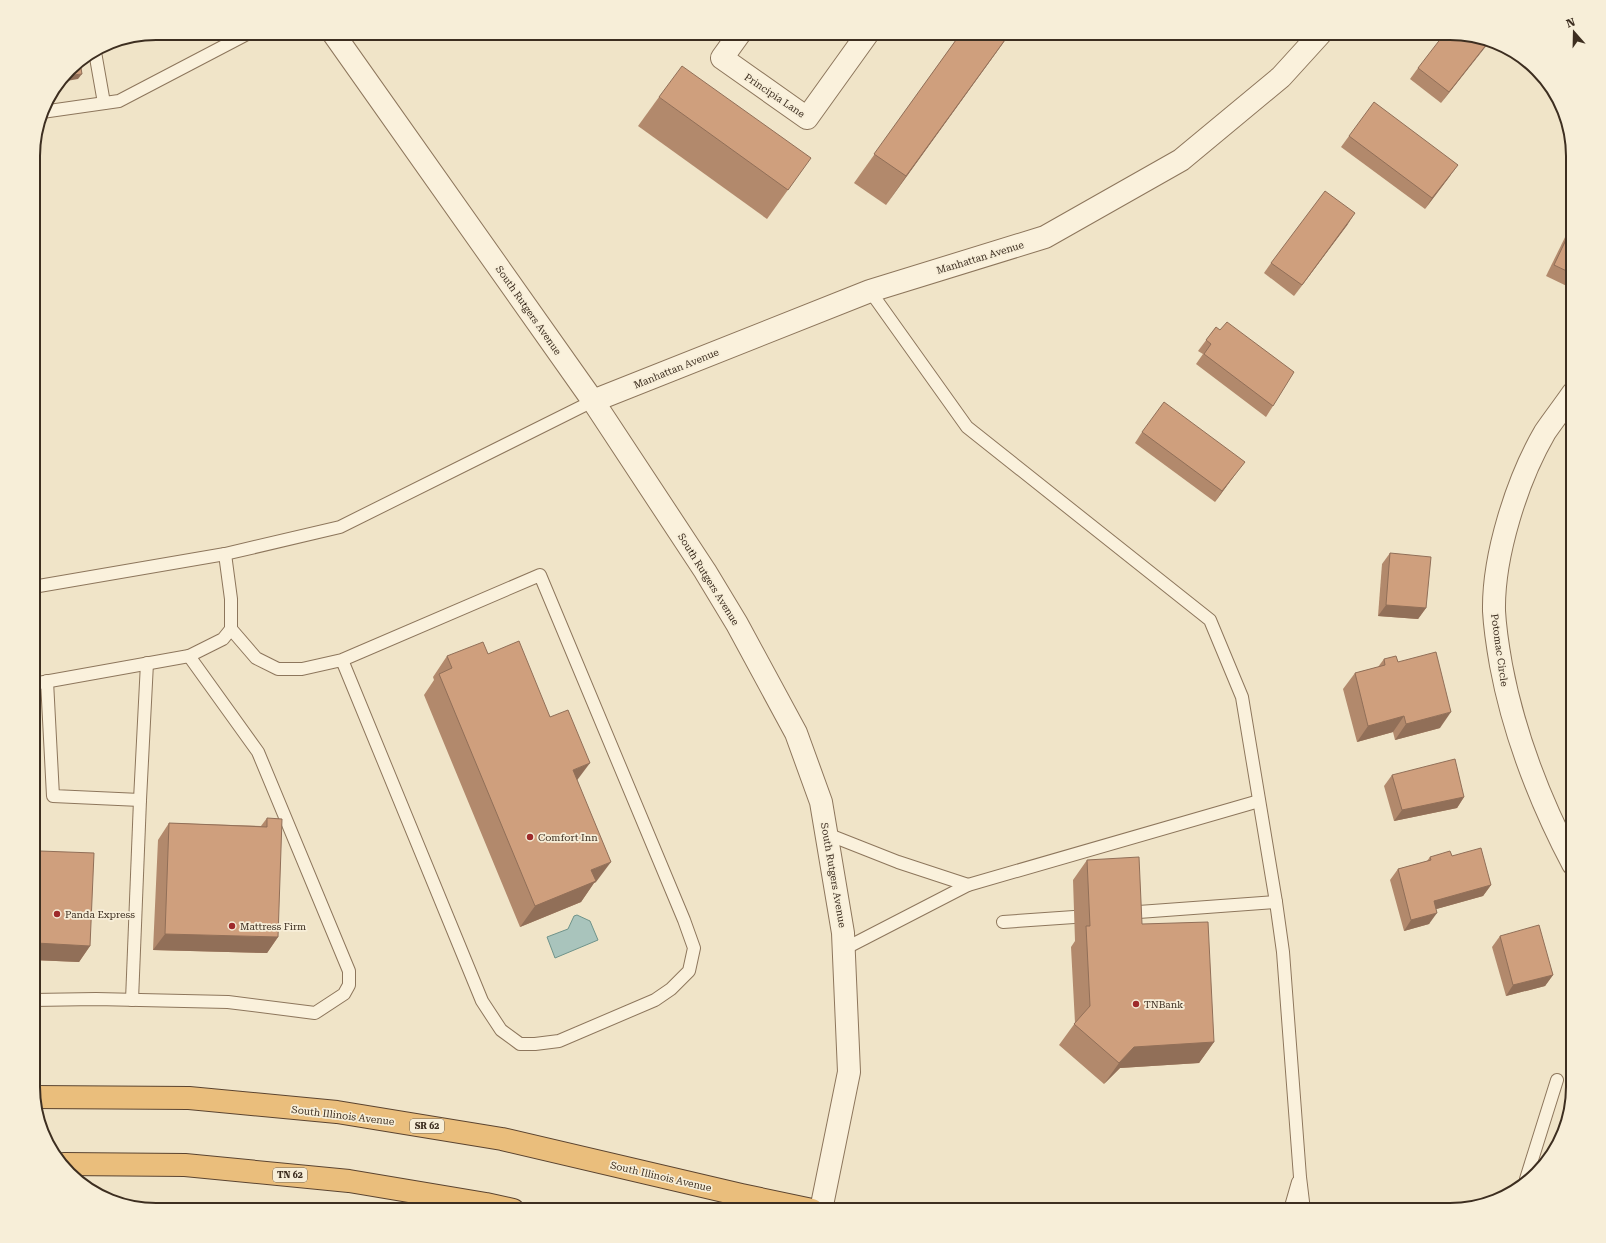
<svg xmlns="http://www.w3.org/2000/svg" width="1606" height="1243" viewBox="0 0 1606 1243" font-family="'Roboto Serif',serif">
<rect width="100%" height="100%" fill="#f0e4c8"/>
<path fill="#a9c4bc" stroke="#6f938a" d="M577,915L590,921L598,940L555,958L547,937L568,929L574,916Z"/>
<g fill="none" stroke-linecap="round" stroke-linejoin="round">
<g stroke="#8d765c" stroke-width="14">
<g id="service">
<path d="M95,52L104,103"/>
<path d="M42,112L119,101L249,33"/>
<path d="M870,291L967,427L1210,620L1242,697L1276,902L1283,952L1300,1177L1304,1210"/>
<path d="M33,587L225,554L340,527L593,401"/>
<path d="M231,629L256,658L278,669H302L342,660L540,575L684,920L694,948L689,971L671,989L655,1000L559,1041L535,1044H520L501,1030L482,1001L342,660"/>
<path d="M47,681L53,796L140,800L147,663"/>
<path d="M33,684L189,656"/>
<path d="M827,834L898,862L968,885"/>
<path d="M1125,913L1276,902"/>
<path d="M1003,922L1074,917"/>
<path d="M844,949L968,885L1259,801"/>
<path d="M33,1000L96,999L228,1002L315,1013L344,994L349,985V971L258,752L189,656L223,639L231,629V599L225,554"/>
<path d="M132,1000L140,800"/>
<path d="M1526,1179L1557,1080"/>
<path d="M1290,1210L1298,1182"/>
</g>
</g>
<g stroke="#8d765c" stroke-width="24">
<g id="minor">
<path d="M740,33L722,58L807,118L868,33"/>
<path d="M1573,393C1564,406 1554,419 1545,432C1517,480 1493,556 1494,611C1495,629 1498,648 1501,665C1514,735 1540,801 1573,864"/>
</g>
</g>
<g stroke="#8d765c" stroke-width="24">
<g id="tertiary">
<path d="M333,33L593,401L705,571L737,624L796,733L821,802L843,933L849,1072L821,1210"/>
<path d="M593,401L870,291L1045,237L1181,160L1281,77L1321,33"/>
</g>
</g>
<g stroke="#5b4430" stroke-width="24">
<g id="trunk">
<path d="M34,1097L189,1098L337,1112L502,1139L741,1195L812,1210"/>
<path d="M64,1164L185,1165L349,1181L486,1204L513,1210"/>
</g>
</g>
<use href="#service" stroke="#faf1dc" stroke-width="12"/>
<use href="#minor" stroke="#faf1dc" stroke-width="22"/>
<use href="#tertiary" stroke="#faf1dc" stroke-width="22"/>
<use href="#trunk" stroke="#eabe7c" stroke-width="22"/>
</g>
<g fill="#b2896c">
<path d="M961,33H1010L886,205L854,183Z"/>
<path d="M1490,40L1441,103L1410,79L1418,68Z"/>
<path d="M659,97L790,187L767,219L638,126Z"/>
<path d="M1349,136L1450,176L1425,209L1341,147Z"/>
<path d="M1573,201V216L1567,213Z"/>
<path d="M1573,221V289L1546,276Z"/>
<path d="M1348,224L1294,296L1264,273L1271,263Z"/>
<path d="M1216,327L1273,406L1266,417L1196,364L1203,354L1198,351Z"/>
<path d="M1142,432L1237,472L1215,502L1135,443Z"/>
<path d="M1390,553L1426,608L1418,619L1378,616L1382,564Z"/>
<path d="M488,654L577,781L596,882L594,883L581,902L520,927L424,695L434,680L433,677L447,656Z"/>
<path d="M1384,659L1398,662L1440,728L1395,740L1393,732L1357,742L1343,689L1355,673L1378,667Z"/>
<path d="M1392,775L1464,797L1457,808L1394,821L1384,786Z"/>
<path d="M267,818L278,937L267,953L153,950L158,840L169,823L261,826Z"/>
<path d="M40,851L90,946L79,962L33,960V861Z"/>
<path d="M1452,856L1491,885L1483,896L1436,909L1429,924L1404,931L1390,880L1398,869L1427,861L1430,857Z"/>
<path d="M1087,860L1142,924L1214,1042L1199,1063L1120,1068L1104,1084L1059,1045L1075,1023L1071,947L1075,941L1073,880Z"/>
<path d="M1500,936L1553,975L1545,986L1506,996L1492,947Z"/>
</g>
<g fill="#916f58">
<path d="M1010,33L1001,46L886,205L906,176Z"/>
<path d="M1490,40H1491L1441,103L1449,92Z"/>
<path d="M82,74L78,79L61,82L64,76Z"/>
<path d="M1458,165L1450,176L1425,209L1432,198Z"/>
<path d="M1355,213L1348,224L1294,296L1302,285Z"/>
<path d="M1245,462L1237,472L1215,502L1222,491Z"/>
<path d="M1386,605L1426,608L1418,619L1378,616Z"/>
<path d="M1451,712L1440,728L1395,740L1406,724Z"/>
<path d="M1404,716L1393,732L1357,742L1368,726Z"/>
<path d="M590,763L575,783L573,770Z"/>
<path d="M1464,797L1457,808L1394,821L1402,810Z"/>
<path d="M611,862L596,882L594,883L581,902L520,927L535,906L591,870Z"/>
<path d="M1491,885L1483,896L1426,912L1434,901Z"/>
<path d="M1437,913L1429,924L1404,931L1411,920Z"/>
<path d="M165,934L278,937L267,953L153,950Z"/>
<path d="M36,943L90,946L79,962L33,960V948Z"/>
<path d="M1553,975L1545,986L1506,996L1513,985Z"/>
<path d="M1214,1042L1199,1063L1120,1068L1104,1084L1119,1063L1134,1047Z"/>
</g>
<g fill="#cf9f7d" stroke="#916f58">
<path d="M961,33H1010L906,176L874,154Z"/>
<path d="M1445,33H1450L1490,40L1449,92L1418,68Z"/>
<path d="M80,62L82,74L64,76L69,69Z"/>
<path d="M682,66L811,158L788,190L659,97Z"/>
<path d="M1374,102L1458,165L1432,198L1349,136Z"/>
<path d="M1325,191L1355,213L1302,285L1271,263Z"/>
<path d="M1573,225V274L1554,265Z"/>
<path d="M1227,322L1294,372L1273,406L1204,354L1211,344L1206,340L1216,327L1220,330Z"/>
<path d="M1164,402L1245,462L1222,491L1142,432Z"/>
<path d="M1390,553L1431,557L1426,608L1386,605Z"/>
<path d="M519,641L550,717L568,710L590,763L573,770L611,862L591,870L596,881L535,906L439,674L452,668L447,656L483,642L488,654Z"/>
<path d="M1436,652L1451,712L1406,724L1404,716L1368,726L1355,673L1385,665L1384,659L1396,656L1398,662Z"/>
<path d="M1455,759L1464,797L1402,810L1392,775Z"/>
<path d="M267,818L282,819L278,937L165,934L169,823L267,827Z"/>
<path d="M1481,848L1491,885L1434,901L1437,913L1411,920L1398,869L1431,860L1430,857L1450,851L1452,856Z"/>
<path d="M40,851L94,853L90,946L36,943Z"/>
<path d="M1139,857L1142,924L1208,922L1214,1042L1134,1047L1119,1063L1074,1024L1090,1006L1086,926H1090L1087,860Z"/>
<path d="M1539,925L1553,975L1513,985L1500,936Z"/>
</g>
<g fill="#9e2a2b" stroke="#f7eed8" stroke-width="1.5">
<circle cx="530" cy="837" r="4"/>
<circle cx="57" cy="914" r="4"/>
<circle cx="232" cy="926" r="4"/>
<circle cx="1136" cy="1004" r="4"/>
</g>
<g text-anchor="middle" stroke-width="3.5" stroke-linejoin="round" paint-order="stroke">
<g fill="#f7eed8" stroke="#756857" stroke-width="1">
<rect x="410" y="1119" width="34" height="14" rx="3"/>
<rect x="273" y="1168" width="34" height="14" rx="3"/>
</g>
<g font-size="9" font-weight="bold" fill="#3d2e20">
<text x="427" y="1129">SR 62</text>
<text x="290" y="1178">TN 62</text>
</g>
<g font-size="10" fill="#3d2e20" stroke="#f7eed8">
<text transform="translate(775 95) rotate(34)" y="4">Principia Lane</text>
<text transform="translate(980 257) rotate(-17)" y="4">Manhattan Avenue</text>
<text transform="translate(529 310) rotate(55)" y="4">South Rutgers Avenue</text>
<text transform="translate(676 368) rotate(-22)" y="4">Manhattan Avenue</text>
<text transform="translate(709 579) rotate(58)" y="4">South Rutgers Avenue</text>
<text transform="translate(1500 650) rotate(82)" y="4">Potomac Circle</text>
<text transform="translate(834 875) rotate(80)" y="4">South Rutgers Avenue</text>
<text transform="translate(343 1115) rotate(7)" y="4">South Illinois Avenue</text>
<text transform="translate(661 1176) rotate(13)" y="4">South Illinois Avenue</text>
</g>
<g font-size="10" fill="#3d2e20" stroke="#f7eed8" text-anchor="start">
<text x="538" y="841">Comfort Inn</text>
<text x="65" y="918">Panda Express</text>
<text x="240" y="930">Mattress Firm</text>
<text x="1144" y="1008">TNBank</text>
</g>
</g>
<path d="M0 0H1606V1243H0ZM156 40H1450A116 116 0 0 1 1566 156V1087A116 116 0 0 1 1450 1203H156A116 116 0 0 1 40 1087V156A116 116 0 0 1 156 40Z" fill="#f7eed8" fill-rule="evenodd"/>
<path fill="none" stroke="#3d2e20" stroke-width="2" d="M156 40H1450A116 116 0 0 1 1566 156V1087A116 116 0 0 1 1450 1203H156A116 116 0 0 1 40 1087V156A116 116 0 0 1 156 40Z"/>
<g transform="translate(1574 32) rotate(340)" stroke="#f7eed8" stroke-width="3" paint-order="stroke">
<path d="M0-3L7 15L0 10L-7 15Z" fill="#3d2e20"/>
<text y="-6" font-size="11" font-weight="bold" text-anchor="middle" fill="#3d2e20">N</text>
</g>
</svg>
